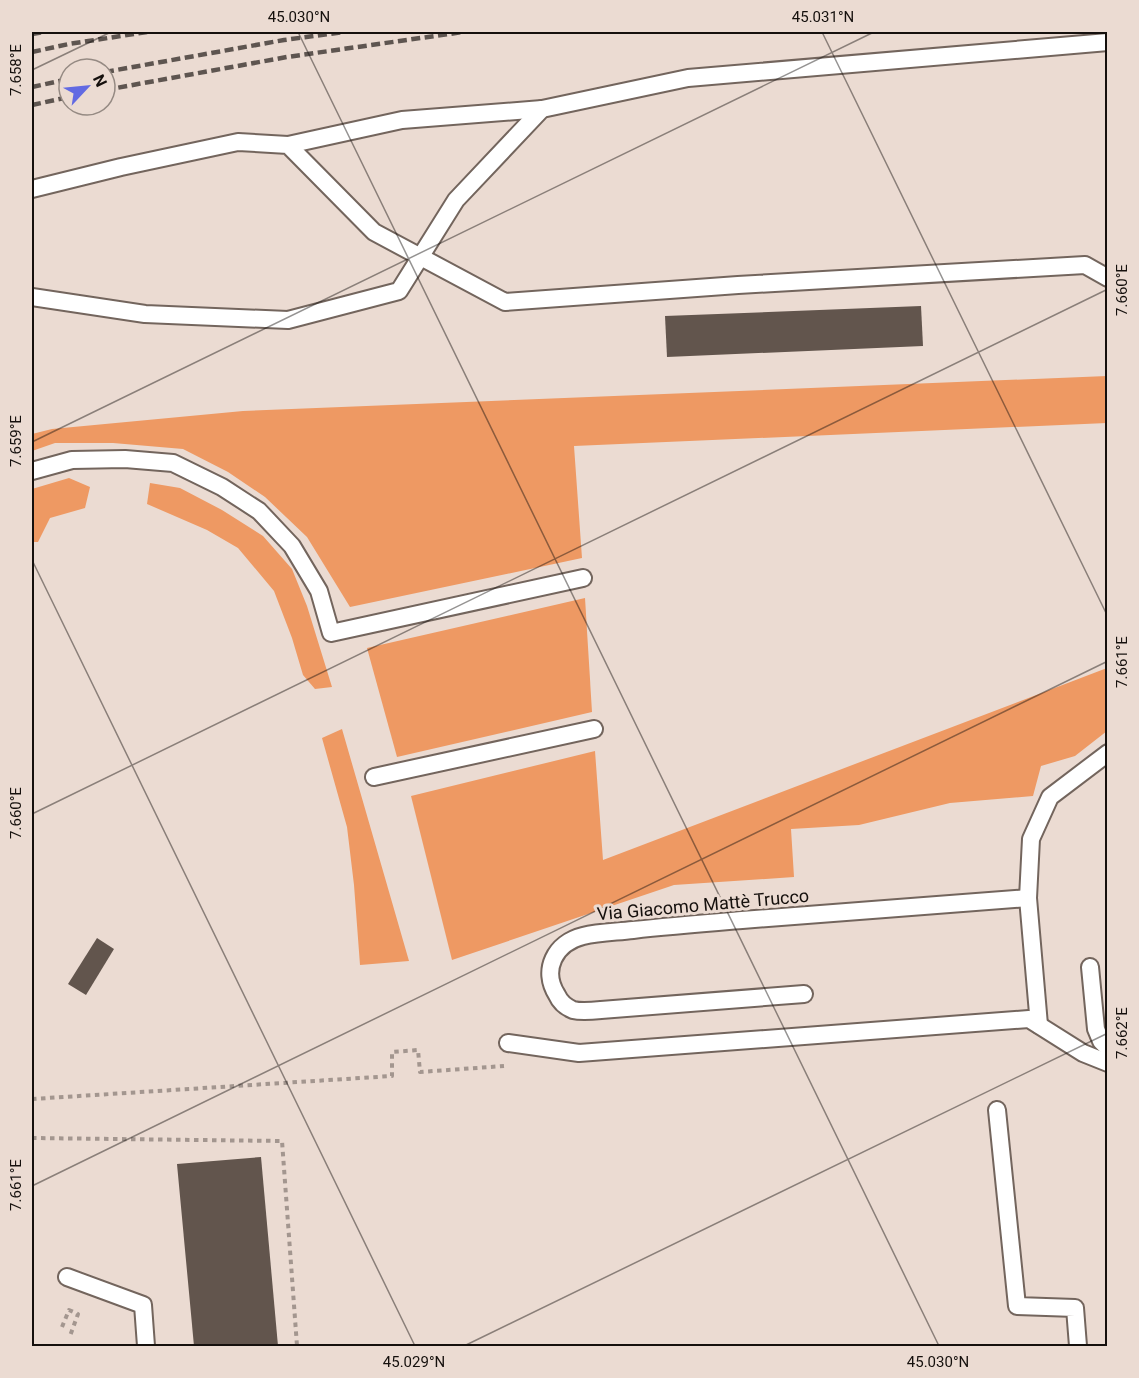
<svg xmlns="http://www.w3.org/2000/svg" width="1139" height="1378" viewBox="0 0 1139 1378" font-family="Roboto,sans-serif">
<rect width="100%" height="100%" fill="#ebdbd2"/>
<g fill="#ee9963">
<path d="M1107,376V423L574,446L582,558L350,607L307,537L265,497L228,472L183,449L113,443H55L32,451V434L52,429L243,411Z"/>
<path d="M69,478L90,487L85,508L50,518L38,542H32V489Z"/>
<path d="M150,483L180,488L222,510L263,536L292,569L307,606L332,687L315,689L303,675L292,638L274,591L238,548L207,530L147,504Z"/>
<path d="M585,598L592,712L397,757L367,648Z"/>
<path d="M1107,668V731L1075,756L1041,766L1033,796L950,803L859,825L791,829L794,877L674,885L452,960L411,796L595,751L603,860Z"/>
<path d="M342,729L409,961L360,965L354,885L347,827L322,738Z"/>
</g>
<g fill="#62554d">
<path d="M921,306L923,346L667,357L665,316Z"/>
<path d="M97,938L114,949L86,995L68,984Z"/>
<path d="M261,1157L278,1346H194L177,1164Z"/>
</g>
<g fill="none" stroke-linecap="round" stroke-linejoin="round">
<g stroke="#73655d" stroke-width="20">
<g id="service">
<path d="M288,145L402,120L542,109"/>
<path d="M32,189L121,167L238,142L288,145L374,232L505,302L738,285L1085,265L1108,278"/>
<path d="M32,297L145,314L288,320L399,291L456,200L542,109L688,78L1108,42"/>
<path d="M32,471L72,460L125,459L173,463L222,487L259,511L292,546L319,591L331,633L583,578"/>
<path d="M374,777L594,729"/>
<path d="M1090,967L1096,1029L1101,1041L1108,1048"/>
<path d="M804,994L601,1010C592,1011 581,1012 573,1010C566,1007 560,1002 557,995C541,970 555,943 583,936C599,932 616,932 633,930C669,926 706,923 742,920C837,913 933,905 1028,898"/>
<path d="M1039,1025L1028,898L1031,839L1050,797L1108,753"/>
<path d="M508,1043L579,1053L1029,1019L1083,1053L1108,1063"/>
<path d="M997,1110L1017,1306L1075,1308L1078,1346"/>
<path d="M67,1277L143,1305L146,1346"/>
</g>
</g>
<g stroke="#a3968f" stroke-width="4" stroke-dasharray="4.5 4.5" stroke-linecap="butt">
<path d="M32,1099L392,1076V1052L418,1050L420,1072L504,1066"/>
<path d="M32,1138L282,1141L297,1346"/>
<path d="M62,1327L69,1310L78,1314L70,1336"/>
</g>
<use href="#service" stroke="#fff" stroke-width="16"/>
<g stroke="#5e5550" stroke-width="4.5" stroke-dasharray="9 4.5" stroke-linecap="butt">
<path d="M32,34L44,32"/>
<path d="M32,52L69,44L147,32"/>
<path d="M105,72L284,40L344,32"/>
<path d="M32,87L69,79"/>
<path d="M105,90L287,57L463,32"/>
<path d="M32,105L69,97"/>
</g>
</g>
<path fill="none" stroke="#15100d" stroke-width="1.5" stroke-opacity="0.45" d="M298,32L939,1346M822,32L1108,617M32,70L111,32M32,442L874,32M32,560L415,1346M32,814L1108,289M32,1186L1108,661M464,1346L1108,1033"/>
<g text-anchor="middle" stroke-width="6" stroke-linejoin="round" paint-order="stroke">
<g font-size="18" fill="#15100d" stroke="#ebdbd2">
<text transform="translate(703 905) rotate(-5)" y="6">Via Giacomo Mattè Trucco</text>
</g>
</g>
<rect width="1139" height="1378" fill="none" stroke="#ebdbd2" stroke-width="66"/>
<g transform="translate(87 87) rotate(64)"><circle r="28" fill="#ebdbd2" stroke="#958a83" stroke-width="1.5"/>
<path d="M0-4.5L10 22L0 15L-10 22Z" fill="#626ae2"/>
<text y="-9" font-size="16" font-weight="bold" text-anchor="middle" fill="#15100d">N</text>
</g>
<rect x="33" y="33" width="1073" height="1312" fill="none" stroke="#15100d" stroke-width="2"/>
<g font-size="15" text-anchor="middle" fill="#15100d">
<text x="299" y="22">45.030°N</text>
<text x="823" y="22">45.031°N</text>
<text transform="translate(16 70) rotate(-90)" y="5">7.658°E</text>
<text transform="translate(1122 290) rotate(-90)" y="5">7.660°E</text>
<text transform="translate(16 441) rotate(-90)" y="5">7.659°E</text>
<text transform="translate(1122 662) rotate(-90)" y="5">7.661°E</text>
<text transform="translate(16 813) rotate(-90)" y="5">7.660°E</text>
<text transform="translate(1122 1033) rotate(-90)" y="5">7.662°E</text>
<text transform="translate(16 1185) rotate(-90)" y="5">7.661°E</text>
<text x="414" y="1367">45.029°N</text>
<text x="938" y="1367">45.030°N</text>
</g>
</svg>
